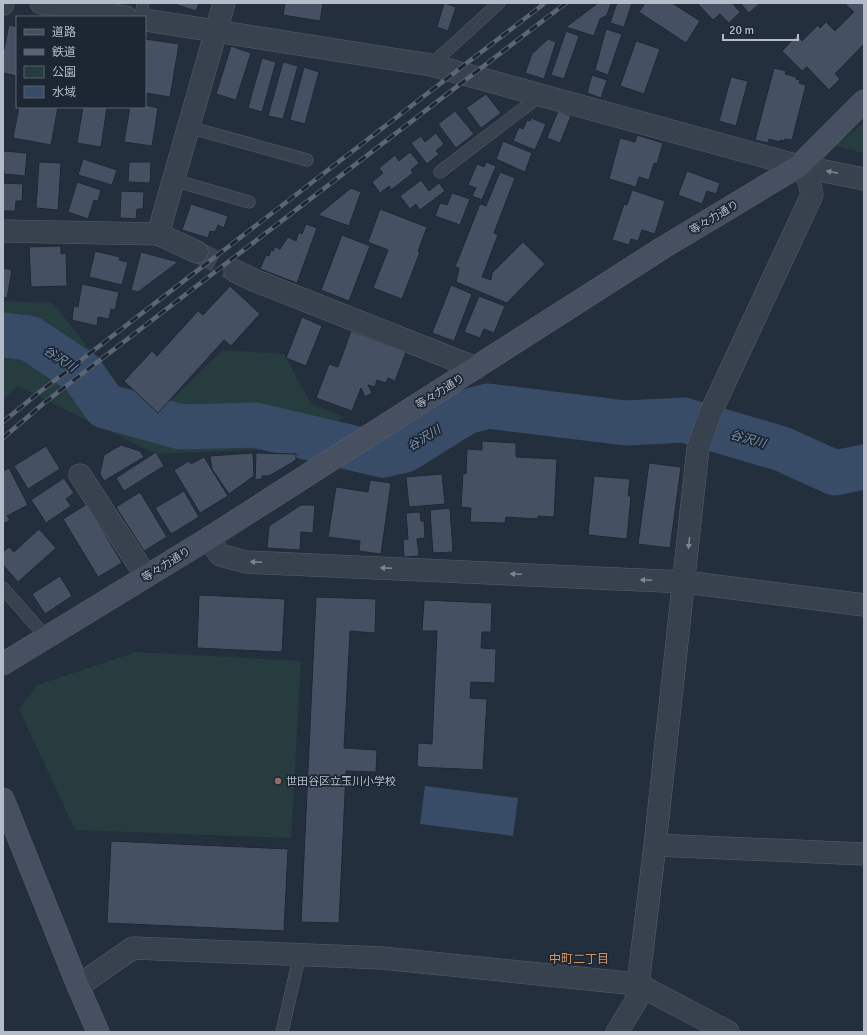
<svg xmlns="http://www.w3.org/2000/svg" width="867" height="1035" viewBox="0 0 867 1035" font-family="Signika,'Noto Sans JP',sans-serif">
<rect width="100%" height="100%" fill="#242f3e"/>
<g fill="#263c3f">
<path d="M864,122V153L835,146Z"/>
<path d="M3,301L53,303L118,386L157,413L223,350L284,354L311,404L344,417L298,448L156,454L18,386L3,399Z"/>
<path d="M136,652L301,661L291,838L75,830L19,709L37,685Z"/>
</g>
<path fill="#394c67" d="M425,786L518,798L513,836L420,824Z"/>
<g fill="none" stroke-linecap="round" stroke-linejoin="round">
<path stroke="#394c67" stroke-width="45" d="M3,335L29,338L82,373L105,406L181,427L255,425L383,455L405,450L466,412L488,406L626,423L684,420L782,449L835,473L864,467"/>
</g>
<g fill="#455162" stroke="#1f2835">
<path d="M172,3H199L196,11Z"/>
<path d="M285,3H323L320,21L283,15Z"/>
<path d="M444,3L456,7L448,31L437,27Z"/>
<path d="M598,3H611L607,15L600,19L594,36L566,27Z"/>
<path d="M617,3H632L624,27L610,23Z"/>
<path d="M645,3H672L700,21L686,43L639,12Z"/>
<path d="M697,3H732L740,12L729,23L720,14L713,20Z"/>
<path d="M740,3H760L749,13Z"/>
<path d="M844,3H864V44L835,74L840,79L829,90L807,67L802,71L782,51L797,35L802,41L818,25L820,28L826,22L835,31L854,12Z"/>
<path d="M9,25L17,27V76L3,73V54Z"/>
<path d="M606,29L622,34L608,75L595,70Z"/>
<path d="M566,31L579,36L564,79L551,75Z"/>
<path d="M145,39L179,44L170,97L145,93Z"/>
<path d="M548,39L556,42L544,79L525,73L532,54Z"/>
<path d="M636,41L660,49L644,94L620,86Z"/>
<path d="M231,46L251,53L236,100L216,94Z"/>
<path d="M262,58L276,62L262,112L248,108Z"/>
<path d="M283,62L298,66L283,119L268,116Z"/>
<path d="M304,67L319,72L305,124L290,120Z"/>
<path d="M774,68L786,71L785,74L796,77V79L800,80L799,83L806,85L792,140L785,139L784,141L780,140V142L769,139L768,143L755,140Z"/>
<path d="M592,75L607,80L601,98L587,93Z"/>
<path d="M731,77L748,81L736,126L719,121Z"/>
<path d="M486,94L501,113L481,128L466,108Z"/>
<path d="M145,105L158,108L152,146L124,142L130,107H145Z"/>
<path d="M19,107H58L51,145L13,138Z"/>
<path d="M83,107H107L101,147L77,143Z"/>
<path d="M455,111L474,134L456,148L438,124Z"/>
<path d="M558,111L571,116L560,143L547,138Z"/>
<path d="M531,118L546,124L535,150L513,141L519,127L523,129L527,120L530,121Z"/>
<path d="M436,133L444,144L436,151L439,154L427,164L411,143L421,136L425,142Z"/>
<path d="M637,135L663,143L657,164L654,163L649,180L639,177L636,187L609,179L620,138L635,142Z"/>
<path d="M503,141L532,153L525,172L496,159Z"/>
<path d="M3,151L27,153L25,176L4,174Z"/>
<path d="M410,152L419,163L411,170L413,173L391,190L389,186L380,193L372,182L383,173L379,168L395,155L399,161Z"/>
<path d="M83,159L117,170L112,185L78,175Z"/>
<path d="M39,162L61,163L58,210L36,208Z"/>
<path d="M129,162H151L150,183L128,182Z"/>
<path d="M486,162L496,166L482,200L472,196L476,188L468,185L477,164L484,167Z"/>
<path d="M687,171L720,183L716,194L707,191L702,204L678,195Z"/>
<path d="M500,172L515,178L494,233L498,235L482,277L491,280L492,273L523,242L545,264L507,303L456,282L459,268L455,267L480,204L486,206Z"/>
<path d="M421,180L429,191L439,183L445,191L420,210L416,204L410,209L400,196Z"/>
<path d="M77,182L101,190L98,201L94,200L88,219L68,212Z"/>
<path d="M3,183L23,184L22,201H16L15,211H3Z"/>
<path d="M351,188L361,192L349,226L318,215Z"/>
<path d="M632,190L665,201L655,234L642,230L638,241L631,239L629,245L612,240L624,204L627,205Z"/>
<path d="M121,191L144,192L143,209H137L136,219L120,218Z"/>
<path d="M452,193L470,199L460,225L435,216L440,203L447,205Z"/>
<path d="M191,204L228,216L224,228L218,225L215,232L210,231L208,238L182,230Z"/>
<path d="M380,209L427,227L418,251L420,252L402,299L373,288L388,250L368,242Z"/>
<path d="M306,224L317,228L297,283L260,269L266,255L269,256L271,250L273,251L275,247L280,249L288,237L296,241L299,232L302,234Z"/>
<path d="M342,235L370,246L349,301L321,290Z"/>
<path d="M61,246V254L66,253L67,286L31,287L29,247Z"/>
<path d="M95,251L120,257L119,260L128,262L122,285L89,277Z"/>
<path d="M141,252L178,262L138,292L131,290Z"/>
<path d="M3,268L12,270L7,298L3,297Z"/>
<path d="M82,284L119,292L115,310L111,309L109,319L98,317L97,326L72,320L74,306L78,307Z"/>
<path d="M451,285L472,294L454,341L432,333Z"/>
<path d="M230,286L260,314L231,346L224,340L158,413L124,381L152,351L157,356L198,311L203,315Z"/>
<path d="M479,296L505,306L494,333L484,329L480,338L464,332Z"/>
<path d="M302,317L322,326L306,366L286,358Z"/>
<path d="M351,331L406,352L395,381L388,378L386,383L377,380L375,387L368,385L372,393L365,397L361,388L352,411L316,398L329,364L338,367Z"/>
<path d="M482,441L516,443V457L557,459L554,517L538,516V519L506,517L505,523L470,522L471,508L461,507L463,473L466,474L467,449L482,450Z"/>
<path d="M121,445L140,451L144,457L104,481L100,474L104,455Z"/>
<path d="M46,446L60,469L28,489L14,466Z"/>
<path d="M156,452L164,466L124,491L116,478Z"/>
<path d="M253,453L254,476L229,494L212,469L210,456Z"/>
<path d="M256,453L296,454V460L269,476H262V479L255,480Z"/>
<path d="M204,457L228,496L200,513L174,470L189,461L191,464Z"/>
<path d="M649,463L681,467L670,548L638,544Z"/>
<path d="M9,468L28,505L7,516L10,520L3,524V471Z"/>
<path d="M442,474L445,504L409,507L406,477Z"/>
<path d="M594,476L630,479L628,496H631L627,539L588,535Z"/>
<path d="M64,478L74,493L66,499L71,506L46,523L31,500Z"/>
<path d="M370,480L391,483L381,554L359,551L360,541L328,537L336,487L368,492Z"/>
<path d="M184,491L199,517L171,534L155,508Z"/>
<path d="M140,492L167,537L144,551L116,507Z"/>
<path d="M87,504L122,563L98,577L63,519Z"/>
<path d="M301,505H315L313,533L301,532L300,550L267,548L269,526Z"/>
<path d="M450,508L453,552L433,553L430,510Z"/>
<path d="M420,512L421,521H424L425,538L417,539L419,556L404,557L403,540L408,539L406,513Z"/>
<path d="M39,529L56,548L18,582L3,565V552L9,547L14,552Z"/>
<path d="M60,576L72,596L45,614L32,594Z"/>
<path d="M199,595L285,599L282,652L197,648Z"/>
<path d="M316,597L376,599L375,633L350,631L344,748L377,750L376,772L346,771L339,923L301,922Z"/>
<path d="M424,600L492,603L491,632H482L481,648L496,649L495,683L471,682L470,698L487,699L483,770L417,767L418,743L432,744L437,631H422Z"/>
<path d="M111,841L288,849L284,931L107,923Z"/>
</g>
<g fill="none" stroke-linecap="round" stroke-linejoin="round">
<path stroke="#3a4453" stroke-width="22" stroke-dasharray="22 11" stroke-linecap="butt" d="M197,252L235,271"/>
<g stroke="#565f6c" stroke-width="13">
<g id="lane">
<path d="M141,17L143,3"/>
<path d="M431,65L499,3"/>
<path d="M188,127L307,160"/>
<path d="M440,172L541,95"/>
<path d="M173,180L249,202"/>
<path d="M3,588L46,637"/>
<path d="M282,1032L300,954"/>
</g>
</g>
<g stroke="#565f6c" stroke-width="23">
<g id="street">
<path d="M41,3L126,17"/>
<path d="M3,4V3"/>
<path d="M145,20L431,65L799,166L864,179"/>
<path d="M3,231L158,234L224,3"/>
<path d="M158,234L197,252"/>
<path d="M235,271L256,281L476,368"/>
<path d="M80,475L146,576"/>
<path d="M209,538L220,555L246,562L685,582L864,605"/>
<path d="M655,845L864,854"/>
<path d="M78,986L133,948L382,958L637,984L728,1032"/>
<path d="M617,1032L636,1001L655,845L698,448L710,414L812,195L809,180L799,166"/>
</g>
</g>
<g stroke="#565f6c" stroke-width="23">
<g id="secondary">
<path d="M3,664L209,538L664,247L799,166L864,101"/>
<path d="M3,799L78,986L98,1032"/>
</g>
</g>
<use href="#lane" stroke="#38414e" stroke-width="12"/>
<use href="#street" stroke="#38414e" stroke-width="22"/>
<use href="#secondary" stroke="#465061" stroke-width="22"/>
<g stroke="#5a6575" stroke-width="4.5">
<g id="rail">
<path d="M3,422L37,394L545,3"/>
<path d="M3,438L44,403L566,3"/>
</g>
</g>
<use href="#rail" stroke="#1d2633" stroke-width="3" stroke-dasharray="9" stroke-linecap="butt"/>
</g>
<defs><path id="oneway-solid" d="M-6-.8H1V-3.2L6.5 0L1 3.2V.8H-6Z"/></defs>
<g fill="#7c8592">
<use href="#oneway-solid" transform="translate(832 172) rotate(-169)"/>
<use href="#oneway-solid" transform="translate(689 543) rotate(96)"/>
<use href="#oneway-solid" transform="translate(256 562) rotate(-177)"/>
<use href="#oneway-solid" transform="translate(386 568) rotate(-177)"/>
<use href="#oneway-solid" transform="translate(516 574) rotate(-177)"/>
<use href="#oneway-solid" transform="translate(646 580) rotate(-177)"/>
</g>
<circle fill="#8d6e63" stroke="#1d2633" stroke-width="1.5" cx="278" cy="781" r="4"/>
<g text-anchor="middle" stroke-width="3.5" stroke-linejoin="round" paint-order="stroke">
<g font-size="11" fill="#b4bcc9" stroke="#1d2633">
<text transform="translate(714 217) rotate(-31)" y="4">等々力通り</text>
<text transform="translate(440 391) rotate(-32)" y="4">等々力通り</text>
<text transform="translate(166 564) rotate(-32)" y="4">等々力通り</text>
</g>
<g font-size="11" fill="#b4bcc9" stroke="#1d2633" text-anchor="start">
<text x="286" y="785">世田谷区立玉川小学校</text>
</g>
<g font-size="12" font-style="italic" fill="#7c92b1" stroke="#1d2633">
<text transform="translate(60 359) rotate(33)" y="4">谷沢川</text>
<text transform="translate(424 438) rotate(-32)" y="4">谷沢川</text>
<text transform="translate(748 439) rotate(16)" y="4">谷沢川</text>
</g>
<g font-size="12" fill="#d59563" stroke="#1d2633">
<text x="579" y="963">中町二丁目</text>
</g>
</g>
<rect width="867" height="1035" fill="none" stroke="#b4bcc9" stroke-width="8"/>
<rect x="16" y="16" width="130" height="92" fill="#1d2633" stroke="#59626f"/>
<rect x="24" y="29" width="20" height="6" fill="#465061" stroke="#59626f"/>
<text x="52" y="36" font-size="12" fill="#b4bcc9">道路</text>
<rect x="24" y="49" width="20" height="6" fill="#5a6575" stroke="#59626f"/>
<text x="52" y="56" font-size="12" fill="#b4bcc9">鉄道</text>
<rect x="24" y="66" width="20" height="12" fill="#263c3f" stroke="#59626f"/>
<text x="52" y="76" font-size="12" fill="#b4bcc9">公園</text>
<rect x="24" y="86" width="20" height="12" fill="#394c67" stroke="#59626f"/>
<text x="52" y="96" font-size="12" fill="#b4bcc9">水域</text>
<path d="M723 34v6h75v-6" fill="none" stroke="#b4bcc9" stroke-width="2"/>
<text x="729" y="34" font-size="12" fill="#b4bcc9" stroke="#1d2633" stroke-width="3" paint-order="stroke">20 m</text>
</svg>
